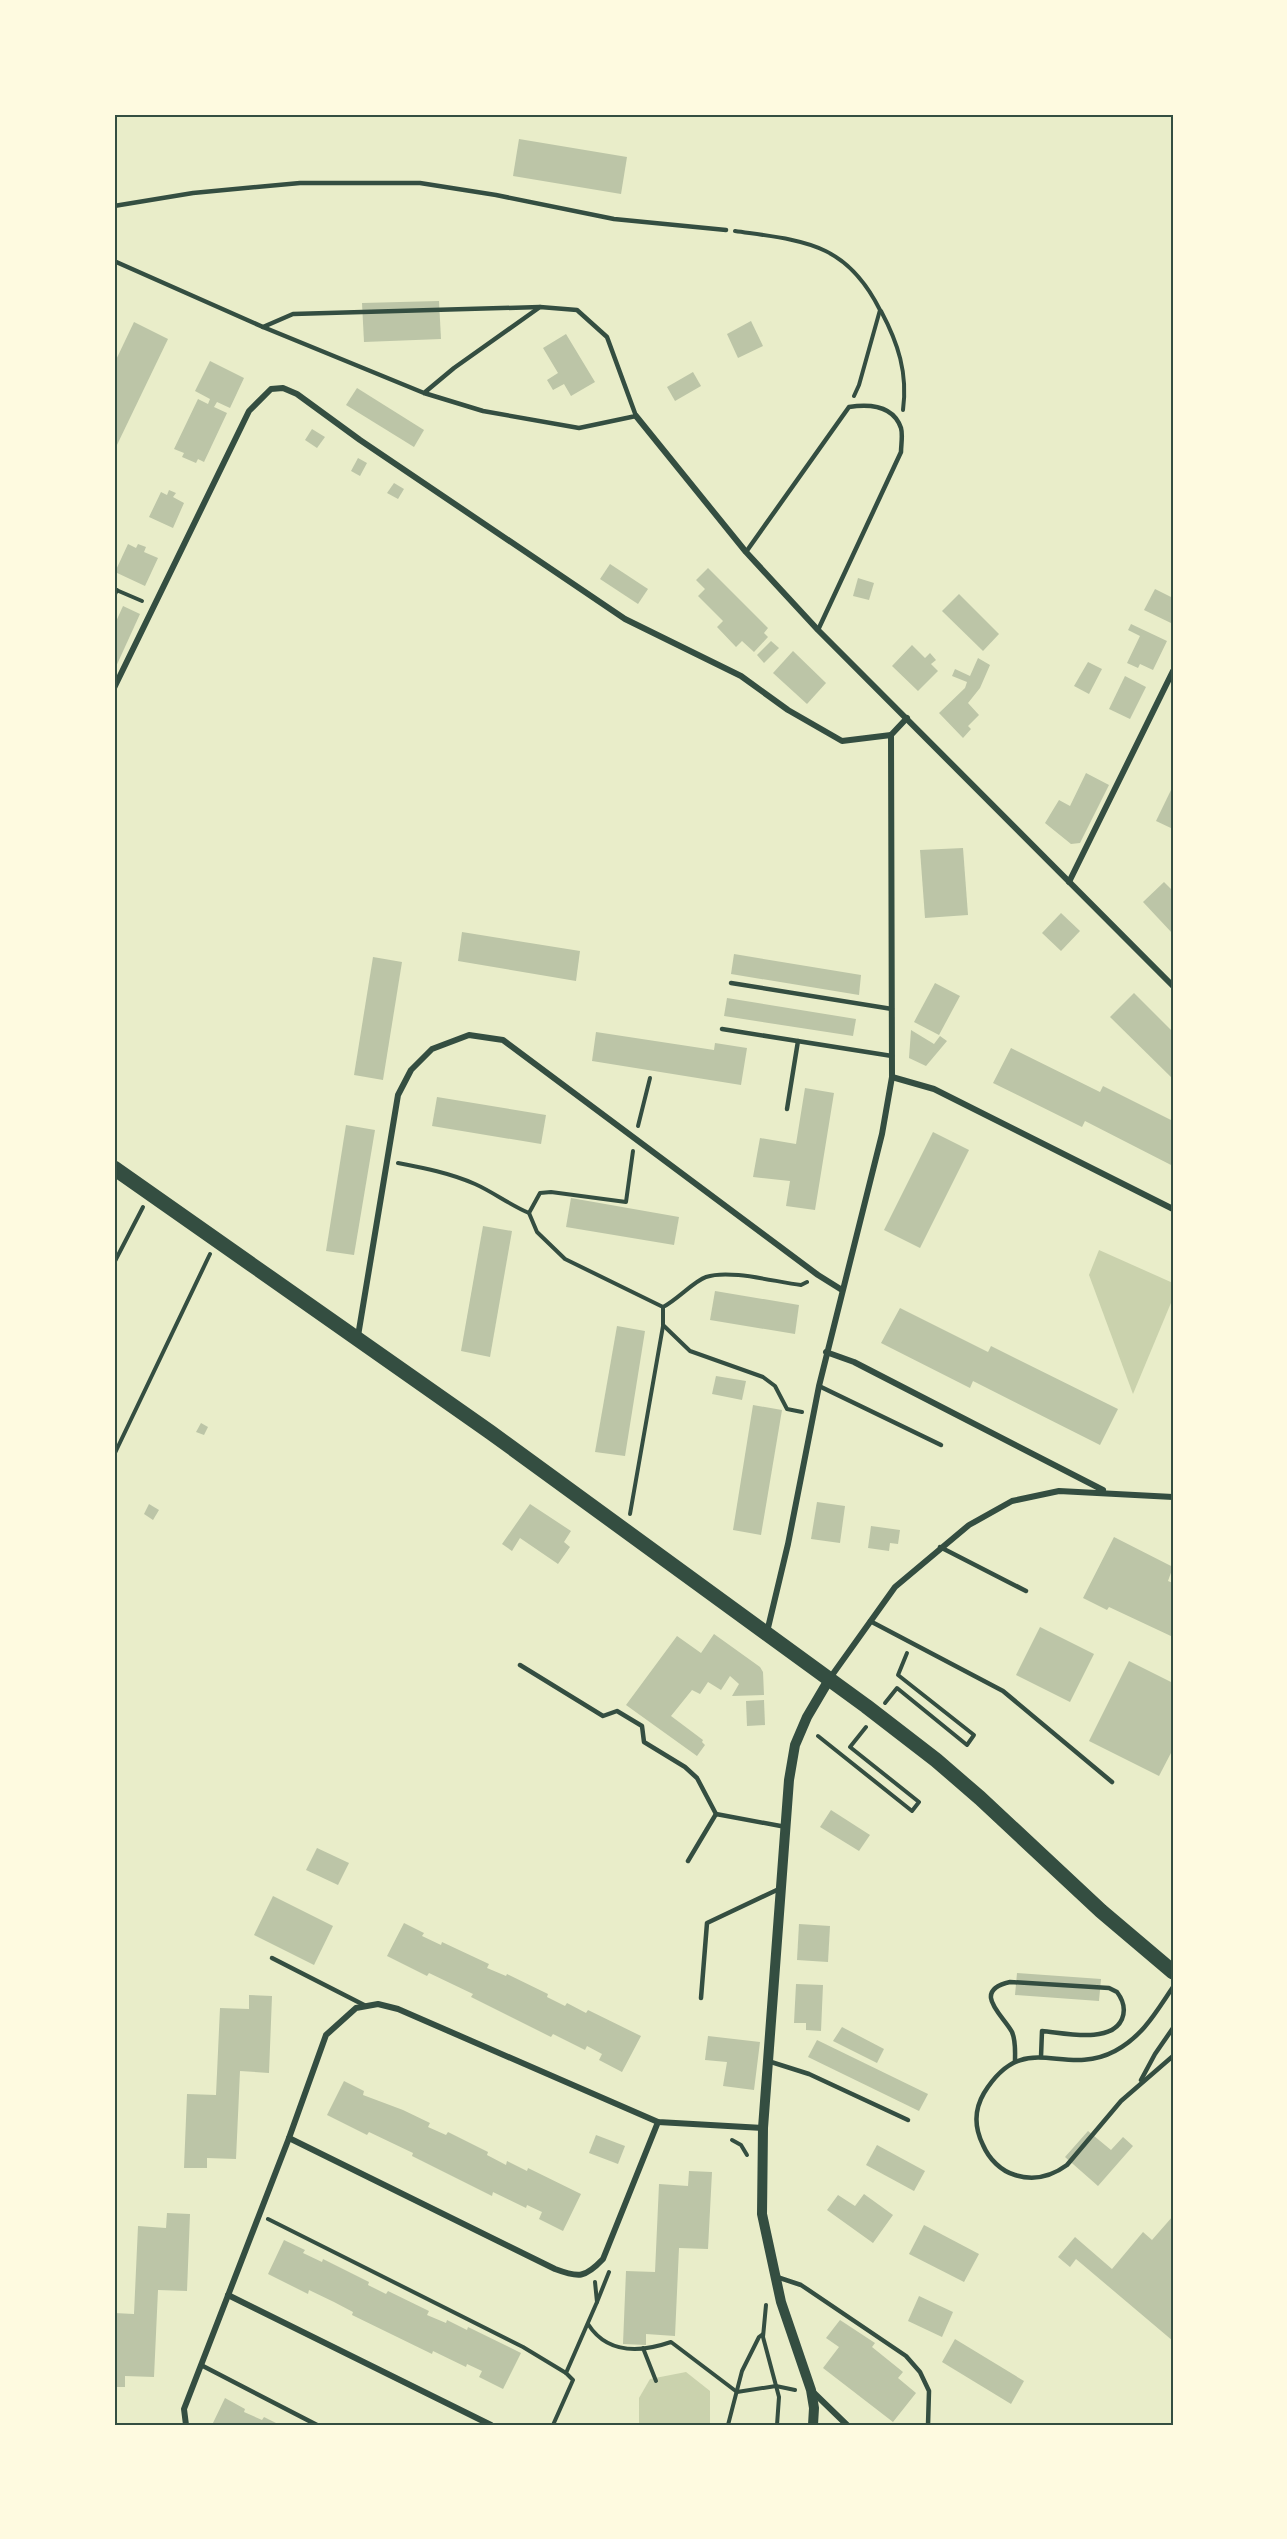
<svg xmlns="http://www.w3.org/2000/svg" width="1287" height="2539" viewBox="0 0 1287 2539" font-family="Figtree,sans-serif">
<rect width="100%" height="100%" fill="#e9edc9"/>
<g fill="#cad2ad">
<path d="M1099,1250L1173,1283V1298L1133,1394L1089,1275Z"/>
<path d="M686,2372L710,2391V2425H639V2398L650,2379Z"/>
</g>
<g fill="#bcc5a7">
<path d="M519,139L627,157L621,194L513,176Z"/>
<path d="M439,301L441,339L364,342L362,303Z"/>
<path d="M751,321L763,346L738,358L727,334Z"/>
<path d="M134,322L168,339L116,447L114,446V364Z"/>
<path d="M566,334L595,382L571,396L564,384L553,390L547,380L558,373L543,348Z"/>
<path d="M210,361L244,378L230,408L217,402L214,407L227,413L204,462L198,459L196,463L182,457L184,453L174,449L198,399L208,404L210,399L195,391Z"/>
<path d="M693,372L701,386L675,401L667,387Z"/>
<path d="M357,388L424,430L414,447L346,405Z"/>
<path d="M312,429L325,437L317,448L305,440Z"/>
<path d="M358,458L367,463L360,476L351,471Z"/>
<path d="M394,483L404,489L398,499L387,493Z"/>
<path d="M169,490L176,493L173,497L184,503L173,528L149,517L161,492L167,495Z"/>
<path d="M128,544L136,548L138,544L146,547L144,552L158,558L145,586L115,572Z"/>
<path d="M610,564L648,589L638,604L600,579Z"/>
<path d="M708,568L768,628L764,633L768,637L754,652L742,641L736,647L717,627L723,621L698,596L705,589L696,580Z"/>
<path d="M858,578L874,583L869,600L853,596Z"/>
<path d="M1155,589L1173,598V624L1144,610Z"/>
<path d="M959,594L999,634L983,651L942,611Z"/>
<path d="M123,606L140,614L114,671V626Z"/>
<path d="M1131,624L1167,641L1153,670L1140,664L1138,668L1127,663L1140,636L1128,630Z"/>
<path d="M771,641L779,648L764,663L757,655Z"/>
<path d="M912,645L925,658L930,653L936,660L931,664L938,671L918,691L892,666Z"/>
<path d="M793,651L826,683L807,704L773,673Z"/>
<path d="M978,658L990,665L980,688L968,703L979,715L968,726L971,729L963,738L939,713L965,688L967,682L952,676L955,669L970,676Z"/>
<path d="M1088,662L1102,669L1089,694L1074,686Z"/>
<path d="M1125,676L1146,687L1130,719L1109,709Z"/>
<path d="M1086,773L1109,785L1080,843L1071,844L1045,823L1059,800L1070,806Z"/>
<path d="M1171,790L1173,791V829L1156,821Z"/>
<path d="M963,848L968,915L925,918L920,850Z"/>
<path d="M1164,882L1173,891V934L1143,902Z"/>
<path d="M1061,913L1080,931L1061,951L1042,933Z"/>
<path d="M462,932L580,951L576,981L458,961Z"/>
<path d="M734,954L861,975L859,995L731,974Z"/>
<path d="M373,957L402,962L383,1080L354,1075Z"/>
<path d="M935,983L960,996L939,1035L914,1022Z"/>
<path d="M1134,993L1173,1032V1079L1110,1017Z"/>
<path d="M727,998L856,1019L853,1036L724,1016Z"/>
<path d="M911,1030L934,1044L940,1036L947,1041L926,1066L909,1058Z"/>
<path d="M596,1032L714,1050L715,1043L747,1048L741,1085L592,1061Z"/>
<path d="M1011,1048L1100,1092L1103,1086L1173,1121V1166L1085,1121L1082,1127L993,1083Z"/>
<path d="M805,1088L834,1093L815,1210L786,1206L790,1181L753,1177L760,1138L796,1144Z"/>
<path d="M437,1097L546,1115L541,1144L432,1126Z"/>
<path d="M346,1125L375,1130L354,1255L326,1251Z"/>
<path d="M933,1132L969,1150L920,1248L884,1230Z"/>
<path d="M571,1198L679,1217L674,1245L566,1227Z"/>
<path d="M483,1226L512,1231L490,1357L461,1351Z"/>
<path d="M715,1291L799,1305L795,1334L710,1320Z"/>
<path d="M900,1308L988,1352L991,1346L1118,1409L1100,1445L973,1381L970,1388L881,1343Z"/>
<path d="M617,1326L645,1331L625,1456L595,1452Z"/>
<path d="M716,1376L746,1381L742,1400L712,1394Z"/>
<path d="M753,1405L782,1410L761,1535L733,1530Z"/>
<path d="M201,1423L208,1427L204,1435L196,1432Z"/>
<path d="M817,1502L845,1506L840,1543L811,1539Z"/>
<path d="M149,1504L159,1510L153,1520L144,1514Z"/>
<path d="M530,1504L571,1531L564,1542L570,1547L558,1564L520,1538L512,1551L502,1544Z"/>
<path d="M871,1526L900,1530L898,1544L890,1543L889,1551L868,1548Z"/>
<path d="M1114,1537L1173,1567L1168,1581L1173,1583V1637L1109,1607L1107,1610L1083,1598Z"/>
<path d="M1040,1627L1094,1654L1070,1702L1016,1675Z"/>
<path d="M714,1634L760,1667L763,1672L764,1695L732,1696L739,1684L730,1676L721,1690L708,1682L700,1694L692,1690L671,1716L703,1740L702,1742L705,1745L697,1756L626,1705L677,1636L701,1653Z"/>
<path d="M1129,1661L1173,1683V1749L1159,1776L1089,1741Z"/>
<path d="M764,1700L765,1725L747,1726L746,1701Z"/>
<path d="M831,1810L870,1835L859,1851L820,1827Z"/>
<path d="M317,1848L349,1863L338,1885L306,1870Z"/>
<path d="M273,1896L333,1926L314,1965L254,1935Z"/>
<path d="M404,1923L424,1933L422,1936L441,1945L442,1942L489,1964L487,1968L506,1976L507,1974L548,1994L547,1997L565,2006L567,2003L586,2013L588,2010L641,2036L622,2072L599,2060L602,2054L587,2046L585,2050L553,2034L551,2037L471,1997L473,1994L429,1973L427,1976L387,1956Z"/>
<path d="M799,1924L830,1926L828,1962L797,1960Z"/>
<path d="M1017,1973L1101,1979L1099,2001L1015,1995Z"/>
<path d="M796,1984L823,1985L821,2031L806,2030V2023H794Z"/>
<path d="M249,1995L272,1996L269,2073L240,2071L236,2159L207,2158V2168H184L187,2094L216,2095L220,2008L249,2009Z"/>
<path d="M842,2027L884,2049L877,2063L833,2041Z"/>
<path d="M708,2036L760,2042L754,2090L723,2086L727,2062L705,2060Z"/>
<path d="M817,2040L928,2094L919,2111L808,2057Z"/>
<path d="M344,2081L364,2091L363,2095L403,2110L430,2123L428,2127L446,2135L448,2132L488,2152L487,2155L506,2165L507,2161L527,2171L528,2168L581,2194L563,2231L539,2219L542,2212L527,2205L526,2208L493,2192L492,2196L412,2156L413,2153L369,2132L367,2135L327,2115Z"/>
<path d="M1088,2131L1111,2150L1123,2137L1133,2146L1098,2186L1065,2157Z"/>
<path d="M596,2135L625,2146L618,2164L589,2153Z"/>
<path d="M877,2145L925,2171L914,2191L866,2165Z"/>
<path d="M689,2171L712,2172L708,2249L679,2248L675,2336L646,2334V2345L623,2344L626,2271L655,2272L659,2184L688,2186Z"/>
<path d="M864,2194L893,2215L873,2243L827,2210L838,2195L855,2206Z"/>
<path d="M167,2213L190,2214L187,2291L158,2290L154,2377L125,2376V2387H114V2313L134,2314L138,2226L166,2228Z"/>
<path d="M1173,2216V2341L1076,2259L1070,2267L1058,2257L1075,2237L1112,2269L1143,2232L1152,2240Z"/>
<path d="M924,2225L979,2254L964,2282L909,2254Z"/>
<path d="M284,2240L305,2250L303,2253L322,2262L323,2259L369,2282L368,2285L386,2294L388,2291L429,2311L427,2315L446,2323L447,2320L467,2330L468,2327L521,2353L503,2389L479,2377L482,2371L467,2364L466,2367L433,2351L432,2354L352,2315L353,2312L334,2302L309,2290L308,2294L268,2274Z"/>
<path d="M919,2296L953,2312L942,2337L908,2321Z"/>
<path d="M840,2320L875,2343L872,2347L903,2372L898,2378L916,2393L893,2422L823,2368L839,2347L826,2338Z"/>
<path d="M955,2339L1024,2381L1011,2404L942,2362Z"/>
<path d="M225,2398L245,2409L244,2412L262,2420L264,2417L280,2425H212Z"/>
</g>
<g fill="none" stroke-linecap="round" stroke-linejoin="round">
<g stroke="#344e41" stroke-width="4">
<path d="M735,231C804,241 846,242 880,310L859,385L854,396"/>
<path d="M881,311C898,343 908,373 903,410"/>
<path d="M114,589L142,601"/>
<path d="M114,596L117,590"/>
<path d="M638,1126L650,1078"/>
<path d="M398,1163C424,1168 450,1173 475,1184C493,1192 510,1205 529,1213L537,1232L565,1259L663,1307V1325L690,1351L763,1377L775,1386L787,1409L802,1412"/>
<path d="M529,1213L540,1193L551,1192L626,1202L633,1151"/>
<path d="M114,1263L143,1207"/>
<path d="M663,1307C677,1300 694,1281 706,1277C730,1269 775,1282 801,1285L807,1282"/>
<path d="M114,1455L210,1254"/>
<path d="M630,1514L663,1326"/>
<path d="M885,1703L897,1688L967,1745L974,1735L898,1675L907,1653"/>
<path d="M818,1736L912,1811L919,1802L850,1747L866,1727"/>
<path d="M732,2140L741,2145L747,2155"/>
<path d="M268,2219L523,2347L566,2373"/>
<path d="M597,2302L609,2272"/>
<path d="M766,2305L763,2337L779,2397L777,2425"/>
<path d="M588,2324C607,2354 639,2353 671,2342L737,2392L776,2386L795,2390"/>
<path d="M643,2348L656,2381"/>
<path d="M553,2425L573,2380L566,2373L597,2302L595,2282"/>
<path d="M728,2425L742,2371L759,2337L763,2334"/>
</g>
<g stroke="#344e41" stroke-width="4.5">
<path d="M114,206L193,193L300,183H420L496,195L614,219L726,230"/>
<path d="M114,261L263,327L424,393L483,411L579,428L636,416L607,337L577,310L540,307L454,368L424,393"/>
<path d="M263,327L293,314L540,307"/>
<path d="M746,552L849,407C869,404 893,405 901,428C903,435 901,445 901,452L818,630"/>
<path d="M731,983L892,1009"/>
<path d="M722,1029L892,1056"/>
<path d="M787,1109L798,1041"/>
<path d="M819,1386L941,1445"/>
<path d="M940,1547L1026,1591"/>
<path d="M870,1621L1003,1691L1112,1782"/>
<path d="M520,1665L603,1716L617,1711L642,1726L644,1742L685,1767L697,1778L716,1814"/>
<path d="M688,1861L716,1814L786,1827"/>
<path d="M272,1958L366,2006"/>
<path d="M1173,1987C1156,2012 1143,2036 1115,2051C1062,2079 1025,2027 984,2093C974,2110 974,2127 983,2145C989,2159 1001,2171 1015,2175C1034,2181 1052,2176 1067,2165L1121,2101L1173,2056"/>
<path d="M701,1998L707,1923L779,1889"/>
<path d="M768,2061L809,2074L908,2120"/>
<path d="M1015,2061C1015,2051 1016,2041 1012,2032C1004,2016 970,1991 1010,1982L1109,1988L1117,1992C1123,2000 1126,2009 1122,2019C1111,2044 1065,2033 1042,2031L1041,2057"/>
<path d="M1141,2080L1155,2054L1173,2028"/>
<path d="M777,2277L801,2285L906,2356L920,2372L929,2391L928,2425"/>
<path d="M201,2365L317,2425"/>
</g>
<g stroke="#344e41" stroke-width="6">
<path d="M636,416L746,552L818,630L1173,986"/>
<path d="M114,688L249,411L271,389L283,388L297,394L360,440L625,619L741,676L788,710L842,741L891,735"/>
<path d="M1069,882L1173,671"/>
<path d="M892,1077L934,1089L1173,1209"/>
<path d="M358,1336L398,1095L411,1070L432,1049L469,1035L503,1040L818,1275L842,1290"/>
<path d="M826,1352L854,1362L1103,1490"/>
<path d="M767,1632L788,1544L819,1386L882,1134L892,1077L891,735L907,718"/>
<path d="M830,1678L895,1587L969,1525L1012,1501L1059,1491L1173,1497"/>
<path d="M289,2138L555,2269C579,2278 585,2278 603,2259L658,2122"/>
<path d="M228,2295L491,2425"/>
<path d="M813,2392L847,2425"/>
<path d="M186,2425L184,2409L289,2138L326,2035L356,2008L378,2004L398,2009L658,2122L763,2128"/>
</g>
<path stroke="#344e41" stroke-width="10" d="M813,2425L814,2408L811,2390L781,2302L762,2214L763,2128L789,1780L795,1745L807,1717L830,1678"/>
<path stroke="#344e41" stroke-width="15" d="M114,1168L490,1432L866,1706L936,1760L980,1798L1101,1911L1173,1972"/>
</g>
<rect width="1287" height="2539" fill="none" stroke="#fefae0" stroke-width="231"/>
<rect x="116" y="116" width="1056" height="2308" fill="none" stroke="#344e41" stroke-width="2"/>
</svg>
